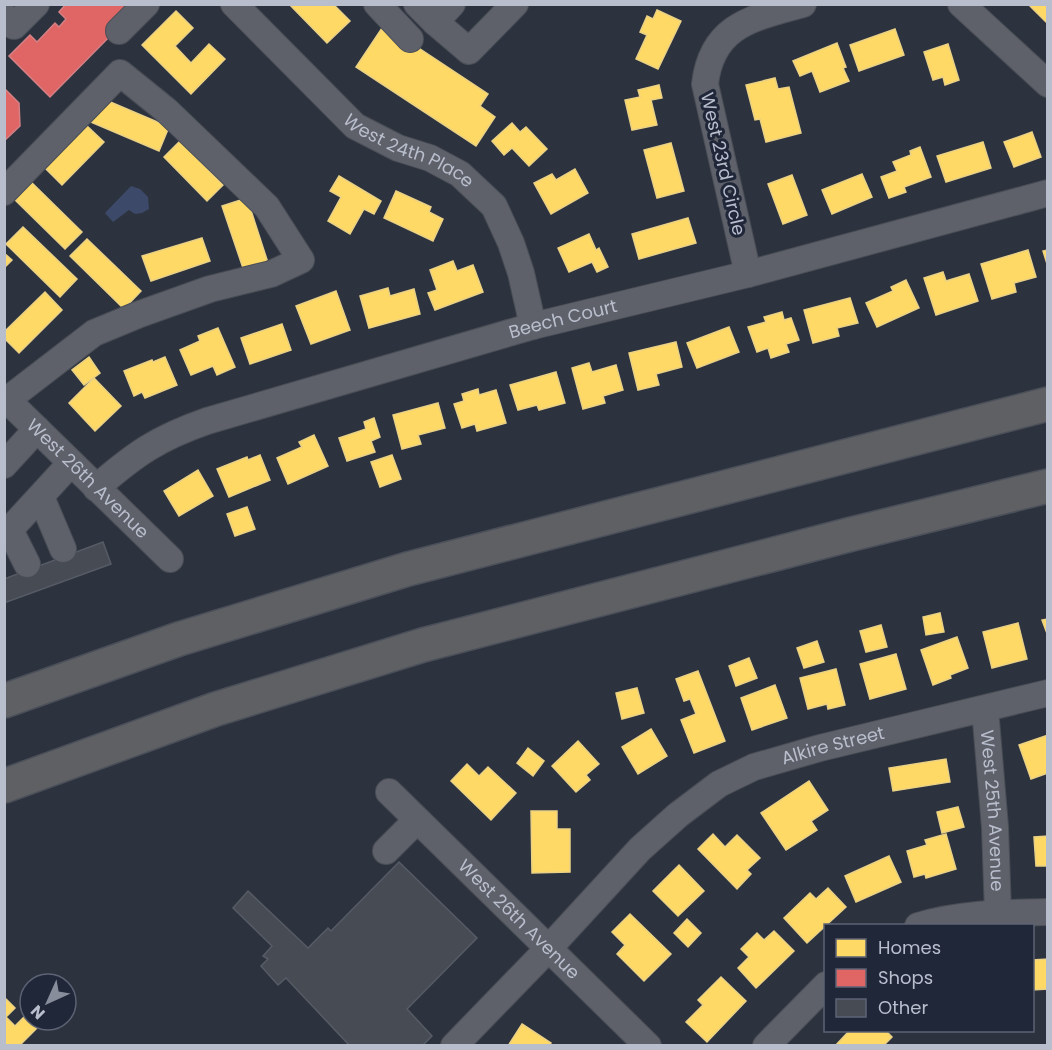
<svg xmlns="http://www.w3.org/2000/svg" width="1052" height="1050" viewBox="0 0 1052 1050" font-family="Poppins,sans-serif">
<rect width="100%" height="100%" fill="#2d333e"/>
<path fill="#3c4969" d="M131,186L140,189L148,197L149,209L142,213L135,214L129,210L113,222L105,213Z"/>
<g fill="#ffd966" stroke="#ead185" stroke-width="1.5">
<path d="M289,4H333L350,21L327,43Z"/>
<path d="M1028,4H1048V24Z"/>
<path d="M657,10L681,21L658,69L636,59L647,35L640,32L647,16L653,19Z"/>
<path d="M176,11L193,28L175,46L191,63L209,44L225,59L191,94L142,45Z"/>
<path d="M384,25L488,94L480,106L495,117L476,146L356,67Z"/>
<path d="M895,29L904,55L859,71L850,45Z"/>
<path d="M837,43L846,67L843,68L849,81L820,92L812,71L800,76L793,61Z"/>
<path d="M948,44L959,80L945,85L943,77L933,80L924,52Z"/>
<path d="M775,78L778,89L789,87L801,133L766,142L760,119L755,120L746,85Z"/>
<path d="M659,85L662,98L651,100L657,125L632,130L625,100L640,97L638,90Z"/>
<path d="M101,98L169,127L159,151L91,122Z"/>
<path d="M512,123L520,132L526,127L547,149L529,166L512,148L504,155L492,141Z"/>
<path d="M86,125L104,142L62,185L45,168Z"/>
<path d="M1032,132L1041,157L1014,167L1004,142Z"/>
<path d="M180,141L223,185L207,201L164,157Z"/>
<path d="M983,142L991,168L946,182L937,156Z"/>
<path d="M671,143L684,191L657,198L644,150Z"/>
<path d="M920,147L931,177L904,187L906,192L889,198L881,177L897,171L893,162L911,155L910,151Z"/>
<path d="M575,169L588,193L551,214L534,183L552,174L556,180Z"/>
<path d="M862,174L872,197L832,214L822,190Z"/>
<path d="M792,175L807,215L783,224L768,184Z"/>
<path d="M339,176L381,201L374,214L364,209L350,234L328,221L341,197L330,191Z"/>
<path d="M28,179L82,232L65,249L11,196Z"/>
<path d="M396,191L431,207L429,212L443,219L433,241L384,218Z"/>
<path d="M247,198L270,269L246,277L222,206Z"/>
<path d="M688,218L696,243L639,259L632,234Z"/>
<path d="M23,227L77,279L60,297L6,244Z"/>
<path d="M589,234L596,250L599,248L608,267L597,272L592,262L569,272L558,248Z"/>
<path d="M202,238L210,261L151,281L142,256Z"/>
<path d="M87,239L141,291L124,309L70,256Z"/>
<path d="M1028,250L1036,277L1014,283L1016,292L992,299L981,264Z"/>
<path d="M1048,250V267L1043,251Z"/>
<path d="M4,253L12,260L4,268Z"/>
<path d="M453,261L457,271L473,265L483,292L435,310L428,293L437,290L430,270Z"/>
<path d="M943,272L946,281L969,274L978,301L936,315L924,278Z"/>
<path d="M906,280L919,308L877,327L866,303L893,291L891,287Z"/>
<path d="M388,288L390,296L414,289L420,314L369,328L360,296Z"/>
<path d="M336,291L350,330L311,344L296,306Z"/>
<path d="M45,292L62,310L19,353L4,338V332Z"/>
<path d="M850,298L858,323L837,328L839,336L813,343L804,310Z"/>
<path d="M782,312L784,320L791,318L799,340L786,344L789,352L771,358L768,348L757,352L748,327L766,322L764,317Z"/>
<path d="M282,324L291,350L250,364L241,338Z"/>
<path d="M729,327L739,352L697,368L687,343Z"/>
<path d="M218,328L235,367L217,375L213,366L191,375L180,350L200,341L198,336Z"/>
<path d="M676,342L682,367L656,374L659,385L638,390L629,353Z"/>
<path d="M89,357L100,373L84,385L72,370Z"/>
<path d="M165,357L177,385L145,398L142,392L134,396L124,371L152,360L153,362Z"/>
<path d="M589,363L592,372L616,365L623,390L603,396L605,403L583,409L572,368Z"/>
<path d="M556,372L565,403L539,410L537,405L518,410L510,385Z"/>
<path d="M94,378L121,406L95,431L69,403Z"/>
<path d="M478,389L479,395L496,390L506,423L477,431L475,424L462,428L454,404L464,401L462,394Z"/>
<path d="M438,403L445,428L418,435L421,444L402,449L393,415Z"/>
<path d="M374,418L380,437L371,441L375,452L347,461L339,438L366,429L364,422Z"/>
<path d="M314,435L328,466L288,484L277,458L302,447L299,442Z"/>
<path d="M260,455L270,480L229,497L217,469L247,457L248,460Z"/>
<path d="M392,455L401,479L380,487L371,462Z"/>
<path d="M198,470L213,496L179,516L164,491Z"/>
<path d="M247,507L255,529L235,536L227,514Z"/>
<path d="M940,613L944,632L926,635L923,617Z"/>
<path d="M1048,619V636L1042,620Z"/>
<path d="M1018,623L1027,659L992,668L983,632Z"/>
<path d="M881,625L887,647L866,652L860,631Z"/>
<path d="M957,637L968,668L950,675L951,678L933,685L921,650Z"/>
<path d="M817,641L824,662L804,668L797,648Z"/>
<path d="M896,654L906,689L870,699L860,664Z"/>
<path d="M749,658L757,678L736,686L729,666Z"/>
<path d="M836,669L845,705L828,709L827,704L808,709L800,678Z"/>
<path d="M698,671L725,741L694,753L681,720L696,714L690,699L684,701L676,679Z"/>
<path d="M775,685L787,718L752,730L741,698Z"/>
<path d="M637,688L644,713L622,719L616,693Z"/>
<path d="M651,729L667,756L638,774L622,747Z"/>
<path d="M1048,735V773L1031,779L1019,745Z"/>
<path d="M578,741L599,764L586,775L590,780L576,792L552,766Z"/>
<path d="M528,748L544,761L533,776L517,763Z"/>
<path d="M946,759L950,782L893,791L889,768Z"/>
<path d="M467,764L479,776L488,767L516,793L491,820L451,781Z"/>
<path d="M809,781L828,810L811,821L817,830L786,850L761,813Z"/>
<path d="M958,807L964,827L942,833L937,812Z"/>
<path d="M531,811H557V829H570V872L532,873Z"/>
<path d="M713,834L725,847L737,835L760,858L747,870L751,874L737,889L698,849Z"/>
<path d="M946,834L956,869L926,878L925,874L914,877L907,851L927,845L925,840Z"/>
<path d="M1048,836V866H1036L1034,837Z"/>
<path d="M889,856L901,882L856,902L845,876Z"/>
<path d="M679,865L704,891L678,916L653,891Z"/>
<path d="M828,888L846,907L807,943L784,918L810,893L816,899Z"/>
<path d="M630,914L671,954L644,981L617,954L625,945L612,932Z"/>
<path d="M687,919L701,933L688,947L674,933Z"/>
<path d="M774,931L794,951L756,988L738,968L749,957L741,949L757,933L764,940Z"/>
<path d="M1048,959V989L1032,990V960Z"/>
<path d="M721,977L746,1001L707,1042L686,1022L703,1005L698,1000Z"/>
<path d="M4,997L15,1008L6,1017L15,1026L25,1016L37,1028L19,1046H4Z"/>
<path d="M522,1024L551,1043L549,1046H508Z"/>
<path d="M850,1030H885L892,1037L883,1046H835Z"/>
</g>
<g fill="#e06666" stroke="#d48085" stroke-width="1.5">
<path d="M66,4H131L113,33L50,97L9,56L30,35L37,42L55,23L59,27L66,19L59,12Z"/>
<path d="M4,88L19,103L20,126L4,141Z"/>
</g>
<g fill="#464b54" stroke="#565b65" stroke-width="1.5">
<path d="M103,542L111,564L4,603V579Z"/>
<path d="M399,862L477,938L407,1009L432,1036L422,1046H350L286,978L278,985L261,966L268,959L263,956L272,946L233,908L248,891L308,948L328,928L331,931Z"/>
</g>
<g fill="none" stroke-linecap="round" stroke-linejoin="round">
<g stroke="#4a4e56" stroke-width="28">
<g id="minor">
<path id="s1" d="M234,4L355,126L398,148L430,158L460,174L494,206L511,243L521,273L533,326"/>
<path d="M377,4L410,39"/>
<path d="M417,4L435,22L452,4"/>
<path d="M961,4L1048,84"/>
<path d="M4,16L14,26L36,4"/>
<path d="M435,22L469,51L515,4"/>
<path d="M119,31L146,4"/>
<path d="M4,192L120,73L167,111L267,207L301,260L271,274L210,289L140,314L94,333L7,400"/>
<path d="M748,274L705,84C712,24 754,18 803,4"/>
<path id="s2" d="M4,397L170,559"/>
<path d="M4,465L37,429"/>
<path id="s3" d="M96,488C135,454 158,438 207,421L533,326L748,274L1048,193"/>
<path d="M41,497L63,549"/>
<path d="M10,530L27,564"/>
<path d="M4,536L71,463"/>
<path id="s4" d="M985,709L995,827L998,913"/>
<path id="s5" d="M389,792L648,1046"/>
<path d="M386,851L417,820"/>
<path d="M918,926C960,913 1004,913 1048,912"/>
<path id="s6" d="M454,1046L549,948L640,849L678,815L719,784L754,767L820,748L1048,693"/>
<path d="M766,1046L826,985"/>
</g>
</g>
<g stroke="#4a4f59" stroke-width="36">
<g id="highway">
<path d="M4,701L179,639L408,569L1048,404"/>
<path d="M4,786L216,709L423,645L852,534L1048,486"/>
</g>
</g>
<use href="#minor" stroke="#5e616a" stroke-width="26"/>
<use href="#highway" stroke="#5e6064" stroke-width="33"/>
</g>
<g text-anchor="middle" stroke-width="6" stroke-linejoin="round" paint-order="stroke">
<g font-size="18" fill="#b9becd" stroke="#202739">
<text dy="6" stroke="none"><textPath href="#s1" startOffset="231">West 24th Place</textPath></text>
<text transform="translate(723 164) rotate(77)" y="6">West 23rd Circle</text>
<text dy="6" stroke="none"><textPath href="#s3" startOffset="501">Beech Court</textPath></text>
<text dy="6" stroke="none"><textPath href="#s2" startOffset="117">West 26th Avenue</textPath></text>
<text dy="6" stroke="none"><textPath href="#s6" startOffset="494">Alkire Street</textPath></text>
<text dy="6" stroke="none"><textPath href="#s4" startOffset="102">West 25th Avenue</textPath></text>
<text dy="6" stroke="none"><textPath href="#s5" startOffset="182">West 26th Avenue</textPath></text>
</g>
</g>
<rect width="1052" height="1050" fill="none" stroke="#b9becd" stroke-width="12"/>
<rect x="824" y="924" width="210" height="108" fill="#202739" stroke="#5d6374" stroke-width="1.5"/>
<rect x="836" y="939" width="30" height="18" fill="#ffd966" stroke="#5d6374" stroke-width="1.5"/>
<text x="878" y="954" font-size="18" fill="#b9becd">Homes</text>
<rect x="836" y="969" width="30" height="18" fill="#e06666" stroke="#5d6374" stroke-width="1.5"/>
<text x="878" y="984" font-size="18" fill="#b9becd">Shops</text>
<rect x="836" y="999" width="30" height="18" fill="#464b54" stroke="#5d6374" stroke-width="1.5"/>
<text x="878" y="1014" font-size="18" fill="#b9becd">Other</text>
<g transform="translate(48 1002) rotate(225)"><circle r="28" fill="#202739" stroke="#5d6374" stroke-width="1.5"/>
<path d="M0-4.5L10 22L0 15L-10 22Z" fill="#888d9b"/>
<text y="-9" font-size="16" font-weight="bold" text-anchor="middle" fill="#b9becd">N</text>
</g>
</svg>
